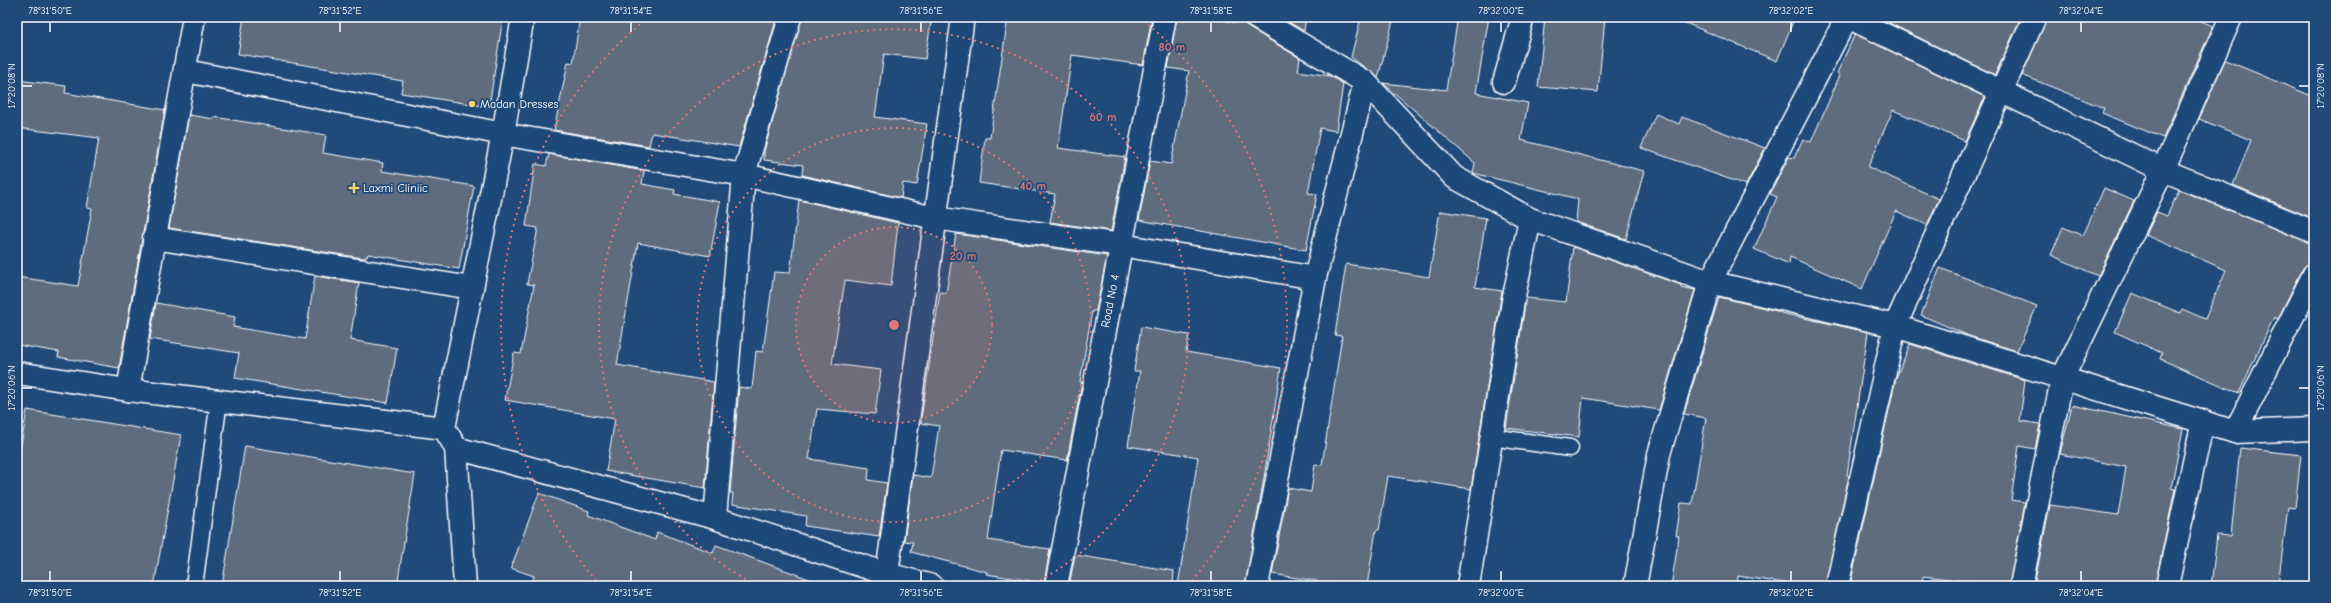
<svg xmlns="http://www.w3.org/2000/svg" width="2331" height="603" viewBox="0 0 2331 603" font-family="'Comic Neue',sans-serif">
<rect width="100%" height="100%" fill="#1f4a7a"/>
<filter id="ink" filterUnits="userSpaceOnUse"><feTurbulence type="fractalNoise" baseFrequency=".025" numOctaves="2"/><feDisplacementMap in="SourceGraphic" scale="8" xChannelSelector="R" yChannelSelector="G"/><feConvolveMatrix kernelMatrix="1 2 1 2 8 2 1 2 1" color-interpolation-filters="sRGB"/></filter>
<g filter="url(#ink)">
<g fill="#5e6c7e" stroke="#fff">
<path d="M244,17H503L489,107L401,93L403,81L238,54Z"/>
<path d="M580,17H777L739,147L652,133L649,146L554,130L568,62L573,63Z"/>
<path d="M802,17H932L925,59L884,54L875,117L927,124L917,185L903,183L901,198L802,175L803,165L764,160V151Z"/>
<path d="M1008,17H1152L1143,65L1072,55L1058,148L1125,157L1111,231L1050,222L1055,194L979,183L985,138H990Z"/>
<path d="M1177,17H1209L1238,23L1239,17H1243L1249,28L1300,58L1298,71L1330,76L1343,84L1336,131L1320,128L1308,193L1317,194L1306,250L1139,220L1150,161L1171,164L1189,71L1168,68Z"/>
<path d="M1280,17H1306L1304,31Z"/>
<path d="M1361,17H1394L1378,78L1351,57Z"/>
<path d="M1458,17H1489L1476,93L1528,103L1521,140L1644,171L1626,239L1576,222L1578,199L1473,173L1475,163L1383,83L1446,90Z"/>
<path d="M1545,17H1605L1598,92L1538,87Z"/>
<path d="M1671,17H1795L1777,61Z"/>
<path d="M1877,17H2021L1995,75Z"/>
<path d="M2047,17H2192L2213,26L2163,138L2102,113L2104,108L2022,75Z"/>
<path d="M1855,34L1985,97L1965,141L1893,110L1868,167L1939,199L1927,225L1896,211L1862,289L1790,257L1789,264L1754,249L1777,197L1770,194L1789,157L1794,158L1803,139L1811,142L1840,75L1837,73Z"/>
<path d="M2225,60L2314,97V207L2310,217L2233,185L2251,140L2199,119Z"/>
<path d="M17,80L66,86L65,93L165,110L119,368L58,357L59,352L17,345V277L78,286L92,209L87,208L99,138L17,128Z"/>
<path d="M1656,114L1679,124L1682,117L1765,148L1746,185L1641,148Z"/>
<path d="M189,115L214,119V117L326,135L323,153L383,163L382,171L474,186L459,269L368,254L367,257L363,258L169,228Z"/>
<path d="M549,154L644,171L642,184L675,190L674,194L720,202L710,256L638,243L617,365L714,382L705,488L606,471L615,419L505,400L514,353L521,354L534,285L527,284L538,228L526,226L535,164L546,166Z"/>
<path d="M2104,188L2134,201L2098,276L2051,255L2063,227L2083,236Z"/>
<path d="M2179,190L2314,244V255L2311,262L2303,268L2278,319L2274,317L2239,393L2160,359L2162,353L2115,332L2132,293L2180,313L2182,309L2205,319L2226,270L2146,235L2157,212L2167,216Z"/>
<path d="M799,200L898,223L891,286L845,280L832,364L881,370L875,414L817,409L809,459L869,468L868,480L887,483L879,537L805,526L806,516L732,504L733,493H730L739,387L752,389L756,351L763,352L774,272L790,273Z"/>
<path d="M1440,211L1486,218L1475,287L1502,291L1471,489L1388,476L1379,530H1376L1367,586H1347L1272,574L1288,488L1311,492L1315,464L1322,465L1342,336L1335,335L1346,264L1429,277Z"/>
<path d="M956,234L1107,256L1096,311H1092L1080,382H1082L1067,460L1001,450L988,540L1050,549L1044,583L986,574L987,572L911,552L913,542L904,541L913,475L931,478L939,426L921,423V419L940,292L946,293Z"/>
<path d="M1573,247L1681,285V287L1695,290L1659,410L1583,398L1579,437L1506,428L1526,298L1566,302Z"/>
<path d="M1940,268L2037,306L2017,351L1969,336L1921,315Z"/>
<path d="M315,276L359,283L350,340L397,348L388,403L235,378L239,353L150,339L156,303L235,317L233,327L305,339Z"/>
<path d="M1719,297L1781,312V313L1868,332L1847,475L1849,476L1825,586H1804L1738,576L1737,586H1671L1679,536H1676L1681,503L1692,504L1706,418L1684,414Z"/>
<path d="M1141,327L1189,335L1186,352L1281,368L1263,484L1245,586H1178L1198,457L1128,446L1140,371H1134Z"/>
<path d="M1910,344L2025,380L2020,421L2040,424L2035,449L2019,446L2011,500L2025,502L2009,586L1923,576L1922,586H1850L1896,378Z"/>
<path d="M2072,405L2183,429L2171,488L2175,489L2155,586H2034L2050,505L2118,515L2126,467L2060,454Z"/>
<path d="M27,410L181,435L154,586H17V468Z"/>
<path d="M245,446L415,474L397,586H222Z"/>
<path d="M2240,448L2301,455L2295,508L2288,507L2278,586H2211L2217,535L2231,536Z"/>
<path d="M539,493L589,511L588,515L655,540L657,532L713,553L716,545L820,583V586H530L534,576L511,568Z"/>
<path d="M1075,555L1174,571L1173,586H1069Z"/>
</g>
<g fill="none" stroke-linecap="round" stroke-linejoin="round">
<g stroke="#fff" stroke-width="19">
<g id="lane">
<path d="M1491,437L1570,448"/>
<path d="M194,586L219,400"/>
</g>
</g>
<g stroke="#fff" stroke-width="25">
<g id="street">
<path d="M1255,17L1365,82L1454,177L1530,219L1710,282L1895,326L2235,432L2314,429"/>
<path d="M1848,17L2163,170L2314,232"/>
<path d="M186,71L503,134L744,175L935,218L1121,245L1315,278"/>
<path d="M1504,82L1523,17"/>
<path d="M154,238L472,288"/>
<path d="M128,390L194,17"/>
<path d="M444,428L456,448L715,518L887,574L932,586"/>
<path d="M2235,432L2314,274"/>
<path d="M456,448L465,586"/>
<path d="M715,518L744,175L790,17"/>
<path d="M887,574L963,17"/>
<path d="M1056,586L1165,17"/>
<path d="M1257,586L1315,278L1365,82"/>
<path d="M1468,586L1513,301L1530,219"/>
<path d="M1635,586L1659,454L1710,282L1847,17"/>
<path d="M1837,586L1895,326L2035,17"/>
<path d="M2021,586L2062,379L2163,170L2231,17"/>
<path d="M2167,586L2203,421"/>
</g>
</g>
<g stroke="#fff" stroke-width="25">
<path id="secondary" d="M17,373L128,390L444,428L503,134L523,17"/>
</g>
<use href="#lane" stroke="#1f4a7a" stroke-width="16"/>
<use href="#street" stroke="#1f4a7a" stroke-width="22"/>
<use href="#secondary" stroke="#1f4a7a" stroke-width="22"/>
</g>
</g>
<path fill="none" stroke="#fff" stroke-width="1.5" d="M50,22V32M340,22V32M631,22V32M921,22V32M1211,22V32M1501,22V32M1791,22V32M2081,22V32M22,86H32M2299,86H2309M22,388H32M2299,388H2309M50,571V581M340,571V581M631,571V581M921,571V581M1211,571V581M1501,571V581M1791,571V581M2081,571V581"/>
<circle cx="894" cy="325" r="98" fill="#e47373" fill-opacity=".12"/>
<g fill="none" stroke="#e47373" stroke-width="2" stroke-dasharray="2 4">
<circle cx="894" cy="325" r="98"/>
<circle cx="894" cy="325" r="197"/>
<path d="M756 585A295 295 0 1 1 1032 585"/>
<path d="M600 585A393 393 0 0 1 649 17M1139 17A393 393 0 0 1 1188 585"/>
</g>
<g fill="#ffd166" stroke="#1f4a7a" stroke-width="1.5">
<circle cx="472" cy="104" r="4"/>
<path d="M352 182h4v4h4v4h-4v4h-4v-4h-4v-4h4z"/>
</g>
<g text-anchor="middle" stroke-width="3.5" stroke-linejoin="round" paint-order="stroke">
<g font-size="12" fill="#fff" stroke="#1f4a7a" text-anchor="start">
<text x="480" y="108">Madan Dresses</text>
<text x="363" y="192">Laxmi Cliniic</text>
</g>
<g font-size="12" fill="#fff" stroke="#1f4a7a">
<text transform="translate(1110 301) rotate(-79)" y="4">Road No 4</text>
</g>
</g>
<circle cx="894" cy="325" r="6" fill="#e47373" stroke="#1f4a7a" stroke-width="2"/>
<g font-size="12" text-anchor="middle" font-weight="bold" fill="#e47373" stroke="#1f4a7a" stroke-width="3.5" stroke-linejoin="round" paint-order="stroke">
<text x="1172" y="51">80 m</text>
<text x="1103" y="121">60 m</text>
<text x="1033" y="190">40 m</text>
<text x="963" y="260">20 m</text>
</g>
<rect width="2331" height="603" fill="none" stroke="#1f4a7a" stroke-width="44"/>
<rect x="22" y="22" width="2287" height="559" fill="none" stroke="#fff" stroke-width="1.5"/>
<g font-size="10" text-anchor="middle" fill="#fff">
<text x="50" y="14">78°31'50"E</text>
<text x="340" y="14">78°31'52"E</text>
<text x="631" y="14">78°31'54"E</text>
<text x="921" y="14">78°31'56"E</text>
<text x="1211" y="14">78°31'58"E</text>
<text x="1501" y="14">78°32'00"E</text>
<text x="1791" y="14">78°32'02"E</text>
<text x="2081" y="14">78°32'04"E</text>
<text transform="translate(11 86) rotate(-90)" y="4">17°20'08"N</text>
<text transform="translate(2320 86) rotate(-90)" y="4">17°20'08"N</text>
<text transform="translate(11 388) rotate(-90)" y="4">17°20'06"N</text>
<text transform="translate(2320 388) rotate(-90)" y="4">17°20'06"N</text>
<text x="50" y="596">78°31'50"E</text>
<text x="340" y="596">78°31'52"E</text>
<text x="631" y="596">78°31'54"E</text>
<text x="921" y="596">78°31'56"E</text>
<text x="1211" y="596">78°31'58"E</text>
<text x="1501" y="596">78°32'00"E</text>
<text x="1791" y="596">78°32'02"E</text>
<text x="2081" y="596">78°32'04"E</text>
</g>
</svg>
